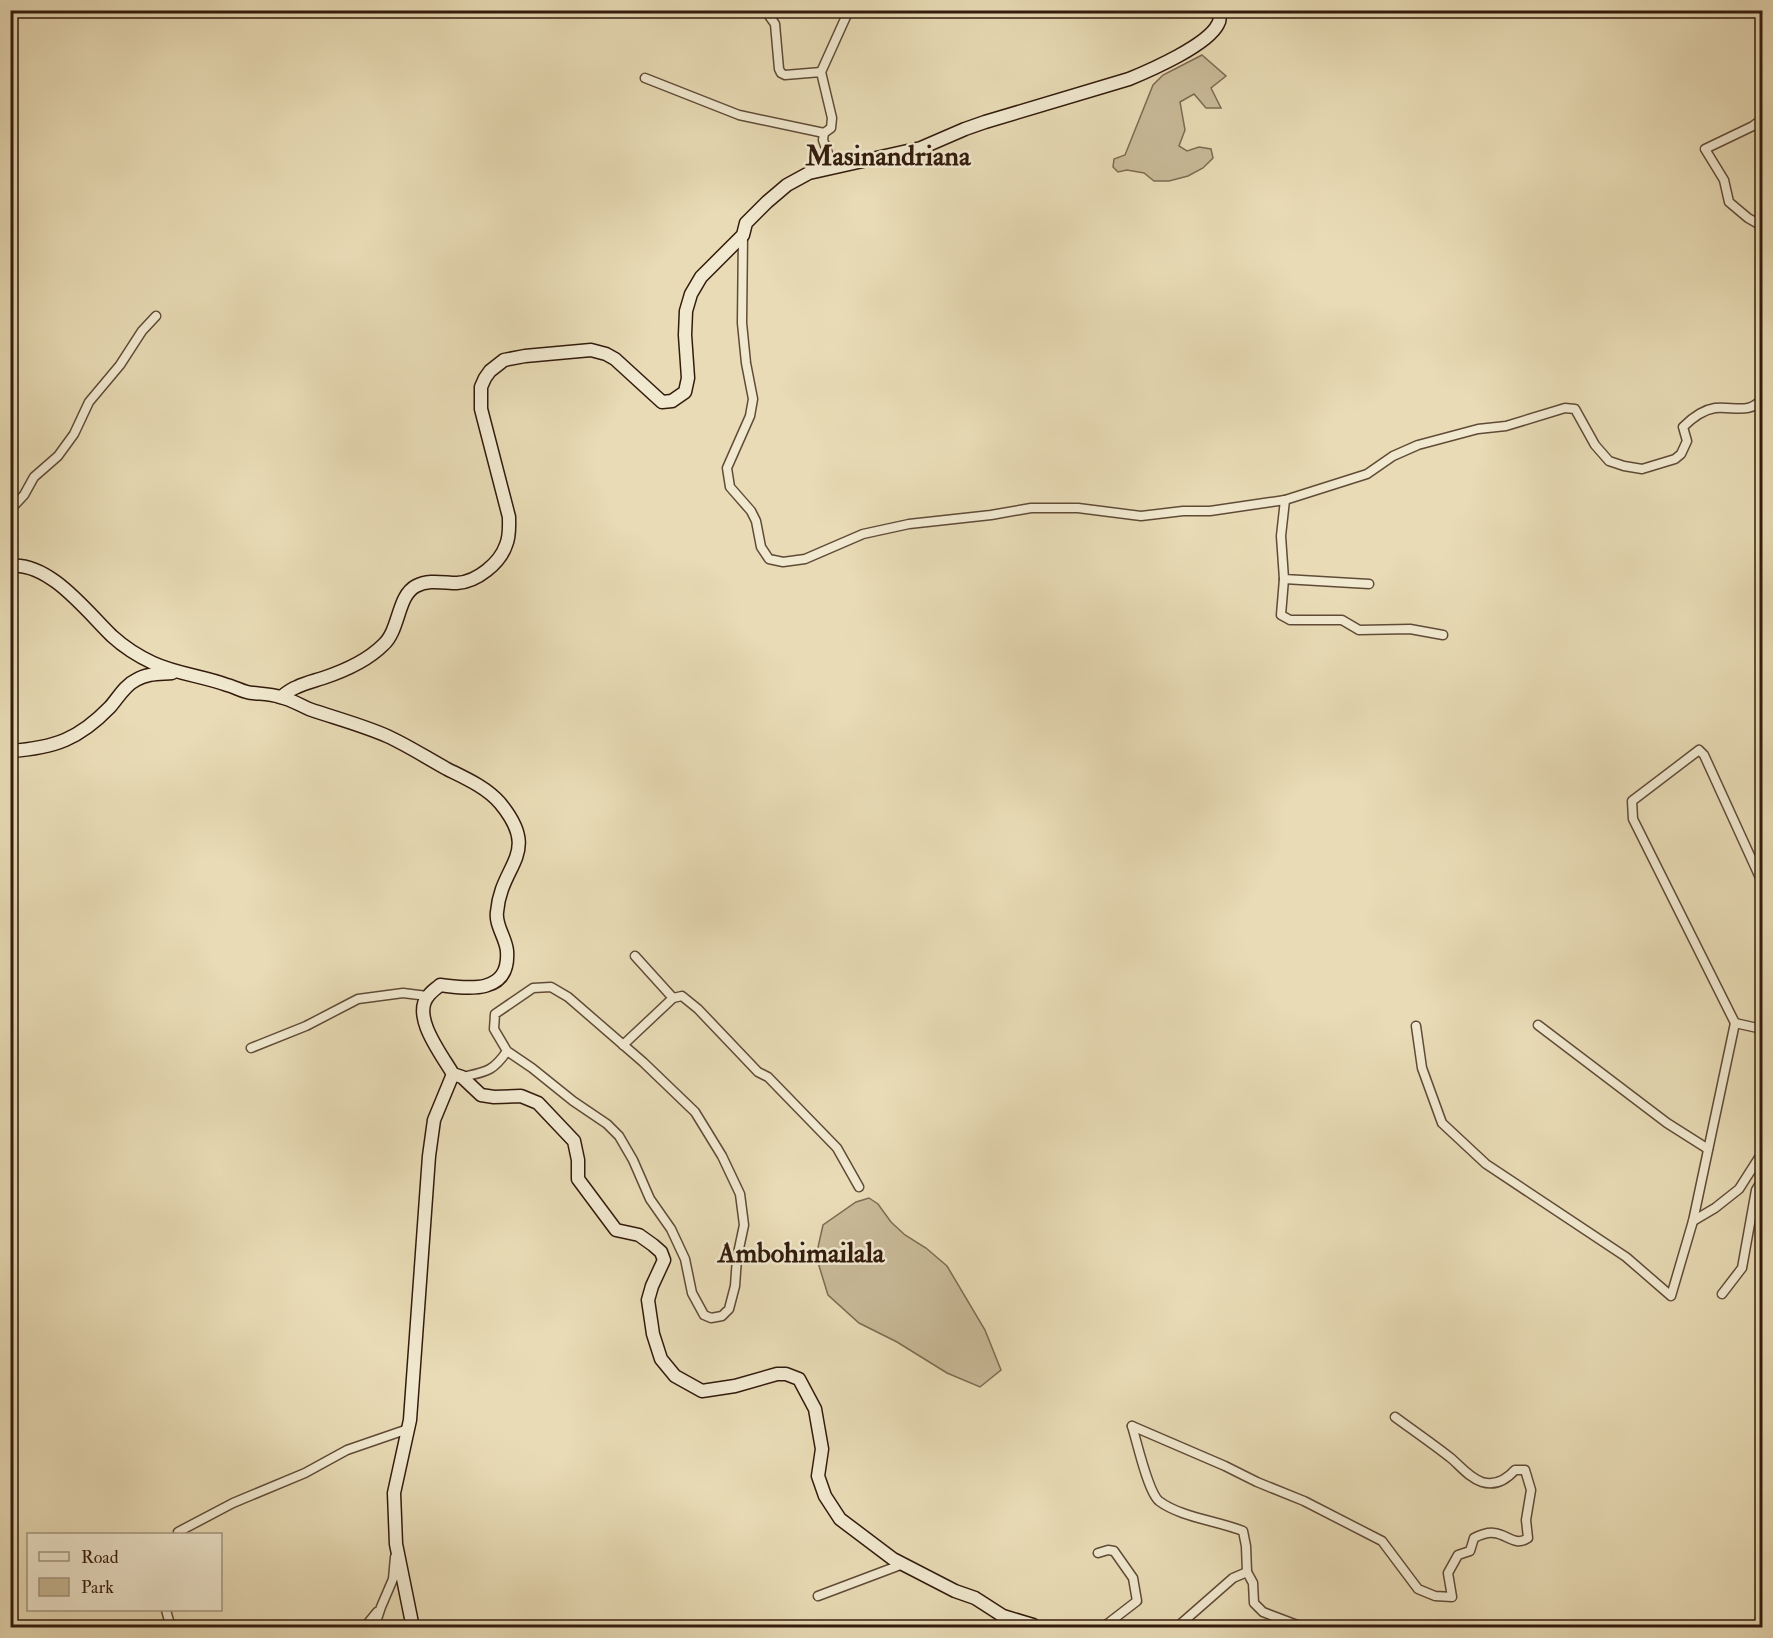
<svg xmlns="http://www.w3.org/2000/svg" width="1773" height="1638" viewBox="0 0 1773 1638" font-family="'IM FELL Double Pica',serif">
<rect width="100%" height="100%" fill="#e8dbb5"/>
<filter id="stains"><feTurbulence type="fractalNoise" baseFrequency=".00333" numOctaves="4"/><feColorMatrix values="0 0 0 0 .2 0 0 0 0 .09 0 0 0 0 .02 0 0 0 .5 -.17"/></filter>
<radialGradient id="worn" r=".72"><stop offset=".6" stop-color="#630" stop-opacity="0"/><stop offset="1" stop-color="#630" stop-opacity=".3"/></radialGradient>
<g fill="#c9ba98" stroke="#7e6a52" stroke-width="1.5">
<path d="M1202,55L1226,76L1211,88L1221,108H1206L1194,94L1180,102L1185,130L1179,146L1187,151L1199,147L1211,149L1213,158L1203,168L1188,176L1169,181H1154L1144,173L1127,170L1118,172L1113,167L1114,159L1125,155L1153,85L1163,75Z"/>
<path d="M869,1198L878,1204L891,1222L905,1235L926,1248L947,1266L985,1330L1001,1370L980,1387L947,1373L897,1342L859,1323L828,1295L816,1256L823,1225L856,1202Z"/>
</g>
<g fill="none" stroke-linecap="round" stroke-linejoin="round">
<g stroke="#604b37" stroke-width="11">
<g id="street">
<path d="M765,10L775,24L779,69L781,73L785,75L821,72L832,118L831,128L824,133L823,140L833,167"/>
<path d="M821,72L849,10"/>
<path d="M645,78L739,115L824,133"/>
<path d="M1762,119L1753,126L1705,149L1724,180L1729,202L1748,218L1762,226"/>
<path d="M743,235L742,323L746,363L753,399L750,416L727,468L730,487L751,511L756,521L761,547L769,559L783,562L805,559L863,534L909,524L991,515L1031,508H1078L1141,516L1183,511H1210L1285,500L1367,474L1393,456L1418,445L1478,429L1506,426L1565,408L1575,409L1595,445L1609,461L1624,466L1642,469L1675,459L1681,454L1687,441L1683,427C1692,418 1702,410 1715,408C1733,406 1751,415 1762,398"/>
<path d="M1285,500L1281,536L1284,579L1369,584"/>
<path d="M10,510L24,495L34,477L58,456L74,434L89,402L120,365L142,331L156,316"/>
<path d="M1284,579L1281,615L1290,620H1342L1359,630L1410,629L1443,635"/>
<path d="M673,998L682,996L698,1009L758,1072L768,1077L837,1148L859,1187"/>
<path d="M1735,1023L1633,819L1632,801L1699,750L1704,755L1762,882"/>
<path d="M1538,1025L1667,1123L1708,1149"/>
<path d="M1416,1026L1422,1068L1442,1123L1486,1164L1626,1257L1671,1296L1693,1221L1735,1023L1762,1029"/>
<path d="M623,1045L673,998L635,956"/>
<path d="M251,1048L306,1026L358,999L403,993L427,996"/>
<path d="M462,1077C485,1072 493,1072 507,1051L494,1029L495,1014L533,988L551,987L568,997L643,1062L695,1112L722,1156L740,1194L744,1225L737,1258L735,1286L729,1309L722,1316L711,1318L704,1315L692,1293L685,1259L671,1229L650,1199L633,1160L619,1136L607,1124L573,1101L532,1068L507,1051"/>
<path d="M1693,1221L1715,1208L1739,1189L1762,1153"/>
<path d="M1722,1294L1742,1268L1756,1190L1762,1180"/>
<path d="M1132,1426L1225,1466L1257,1482L1304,1501L1382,1541L1418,1589L1435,1596L1452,1597L1448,1573L1458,1555L1470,1551L1474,1538C1480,1535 1487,1532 1494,1533C1507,1534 1515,1547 1528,1538L1526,1520L1531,1490L1525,1470H1515C1506,1480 1495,1486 1482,1482C1470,1478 1461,1467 1452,1459C1433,1444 1414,1431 1395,1417"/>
<path d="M1132,1426C1137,1442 1148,1492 1159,1501C1180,1517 1218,1521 1243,1531L1246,1546L1247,1572L1233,1578L1176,1628"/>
<path d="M178,1534V1532L233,1503L305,1473L347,1450L408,1429"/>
<path d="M1098,1553L1108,1550L1114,1551L1133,1578L1137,1601L1102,1628"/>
<path d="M1247,1572L1253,1583L1254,1603L1263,1612L1305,1628"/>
<path d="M818,1596L903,1564"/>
<path d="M166,1610L171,1628"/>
<path d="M364,1628L377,1612"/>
<path d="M374,1628L381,1607L393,1579L395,1557"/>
</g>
</g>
<g stroke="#331b0d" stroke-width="15">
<g id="secondary">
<path d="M10,566C49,561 87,612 112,636C124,647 138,656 153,663C177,674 203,676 227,685C236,687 244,693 253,693C262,694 271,694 280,697C290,699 300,705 309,709C335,718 362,725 387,736C407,745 427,758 447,769C465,778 486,787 500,803C542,854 501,863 497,912C495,925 506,938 507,951C510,994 470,989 440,985C437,988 432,991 429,995C410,1015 442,1055 453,1074L462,1077L481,1095L494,1097L521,1096L538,1103L574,1141L578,1160V1179L616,1230L639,1235L653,1245L661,1252L664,1260L652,1286L648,1300L653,1334L661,1359L675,1376L702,1391L735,1386L777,1374H786L799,1379L815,1409L822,1449L818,1476L825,1496L840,1519L893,1559L955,1591L975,1598L1003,1616L1033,1625L1036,1628"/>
<path d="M281,697C286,693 291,689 297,687C305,683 314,681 323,678C344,671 367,661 383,645C400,630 397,596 416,586C429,579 444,583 457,583C477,582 500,563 506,545C510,536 509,527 509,517L481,409V387L485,378L490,371L504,360L525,356L591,350L606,354L615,359L662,402L672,401L685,392L688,378L685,335L686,311L691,294L701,277L743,235L746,223L767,202L787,185L809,173L921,148L965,129L985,122L1129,79C1151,70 1208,45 1218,24C1221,19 1220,15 1218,10"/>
<path d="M10,751C55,748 79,739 110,707C118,698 125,685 136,680C147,673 160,674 172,673"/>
<path d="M413,1628L396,1544L394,1493L410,1420L429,1156L434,1120L453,1074"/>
</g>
</g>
<use href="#street" stroke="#f0e8cf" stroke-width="8"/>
<use href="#secondary" stroke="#f0e8cf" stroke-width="12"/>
</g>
<g text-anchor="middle" stroke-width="5" stroke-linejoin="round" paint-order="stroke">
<g font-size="28" font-weight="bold" fill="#331b0d" stroke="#f0e8cf">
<text x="888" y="165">Masinandriana</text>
<text x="801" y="1262">Ambohimailala</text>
</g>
</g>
<rect width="1773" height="1638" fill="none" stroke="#e8dbb5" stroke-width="36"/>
<rect x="12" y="12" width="1749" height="1614" fill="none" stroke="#331b0d" stroke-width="3"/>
<rect x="18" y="18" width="1737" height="1602" fill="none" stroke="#331b0d" stroke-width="1.5"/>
<rect x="27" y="1533" width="195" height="78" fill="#f0e8cf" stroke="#a49681" stroke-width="1.5"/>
<rect x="39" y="1552" width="30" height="9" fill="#f0e8cf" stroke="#a49681" stroke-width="1.5"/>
<text x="81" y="1563" font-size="18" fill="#331b0d">Road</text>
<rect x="39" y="1578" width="30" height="18" fill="#c9ba98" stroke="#a49681" stroke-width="1.5"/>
<text x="81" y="1593" font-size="18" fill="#331b0d">Park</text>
<rect width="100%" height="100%" filter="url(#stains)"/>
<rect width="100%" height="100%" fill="url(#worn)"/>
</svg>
